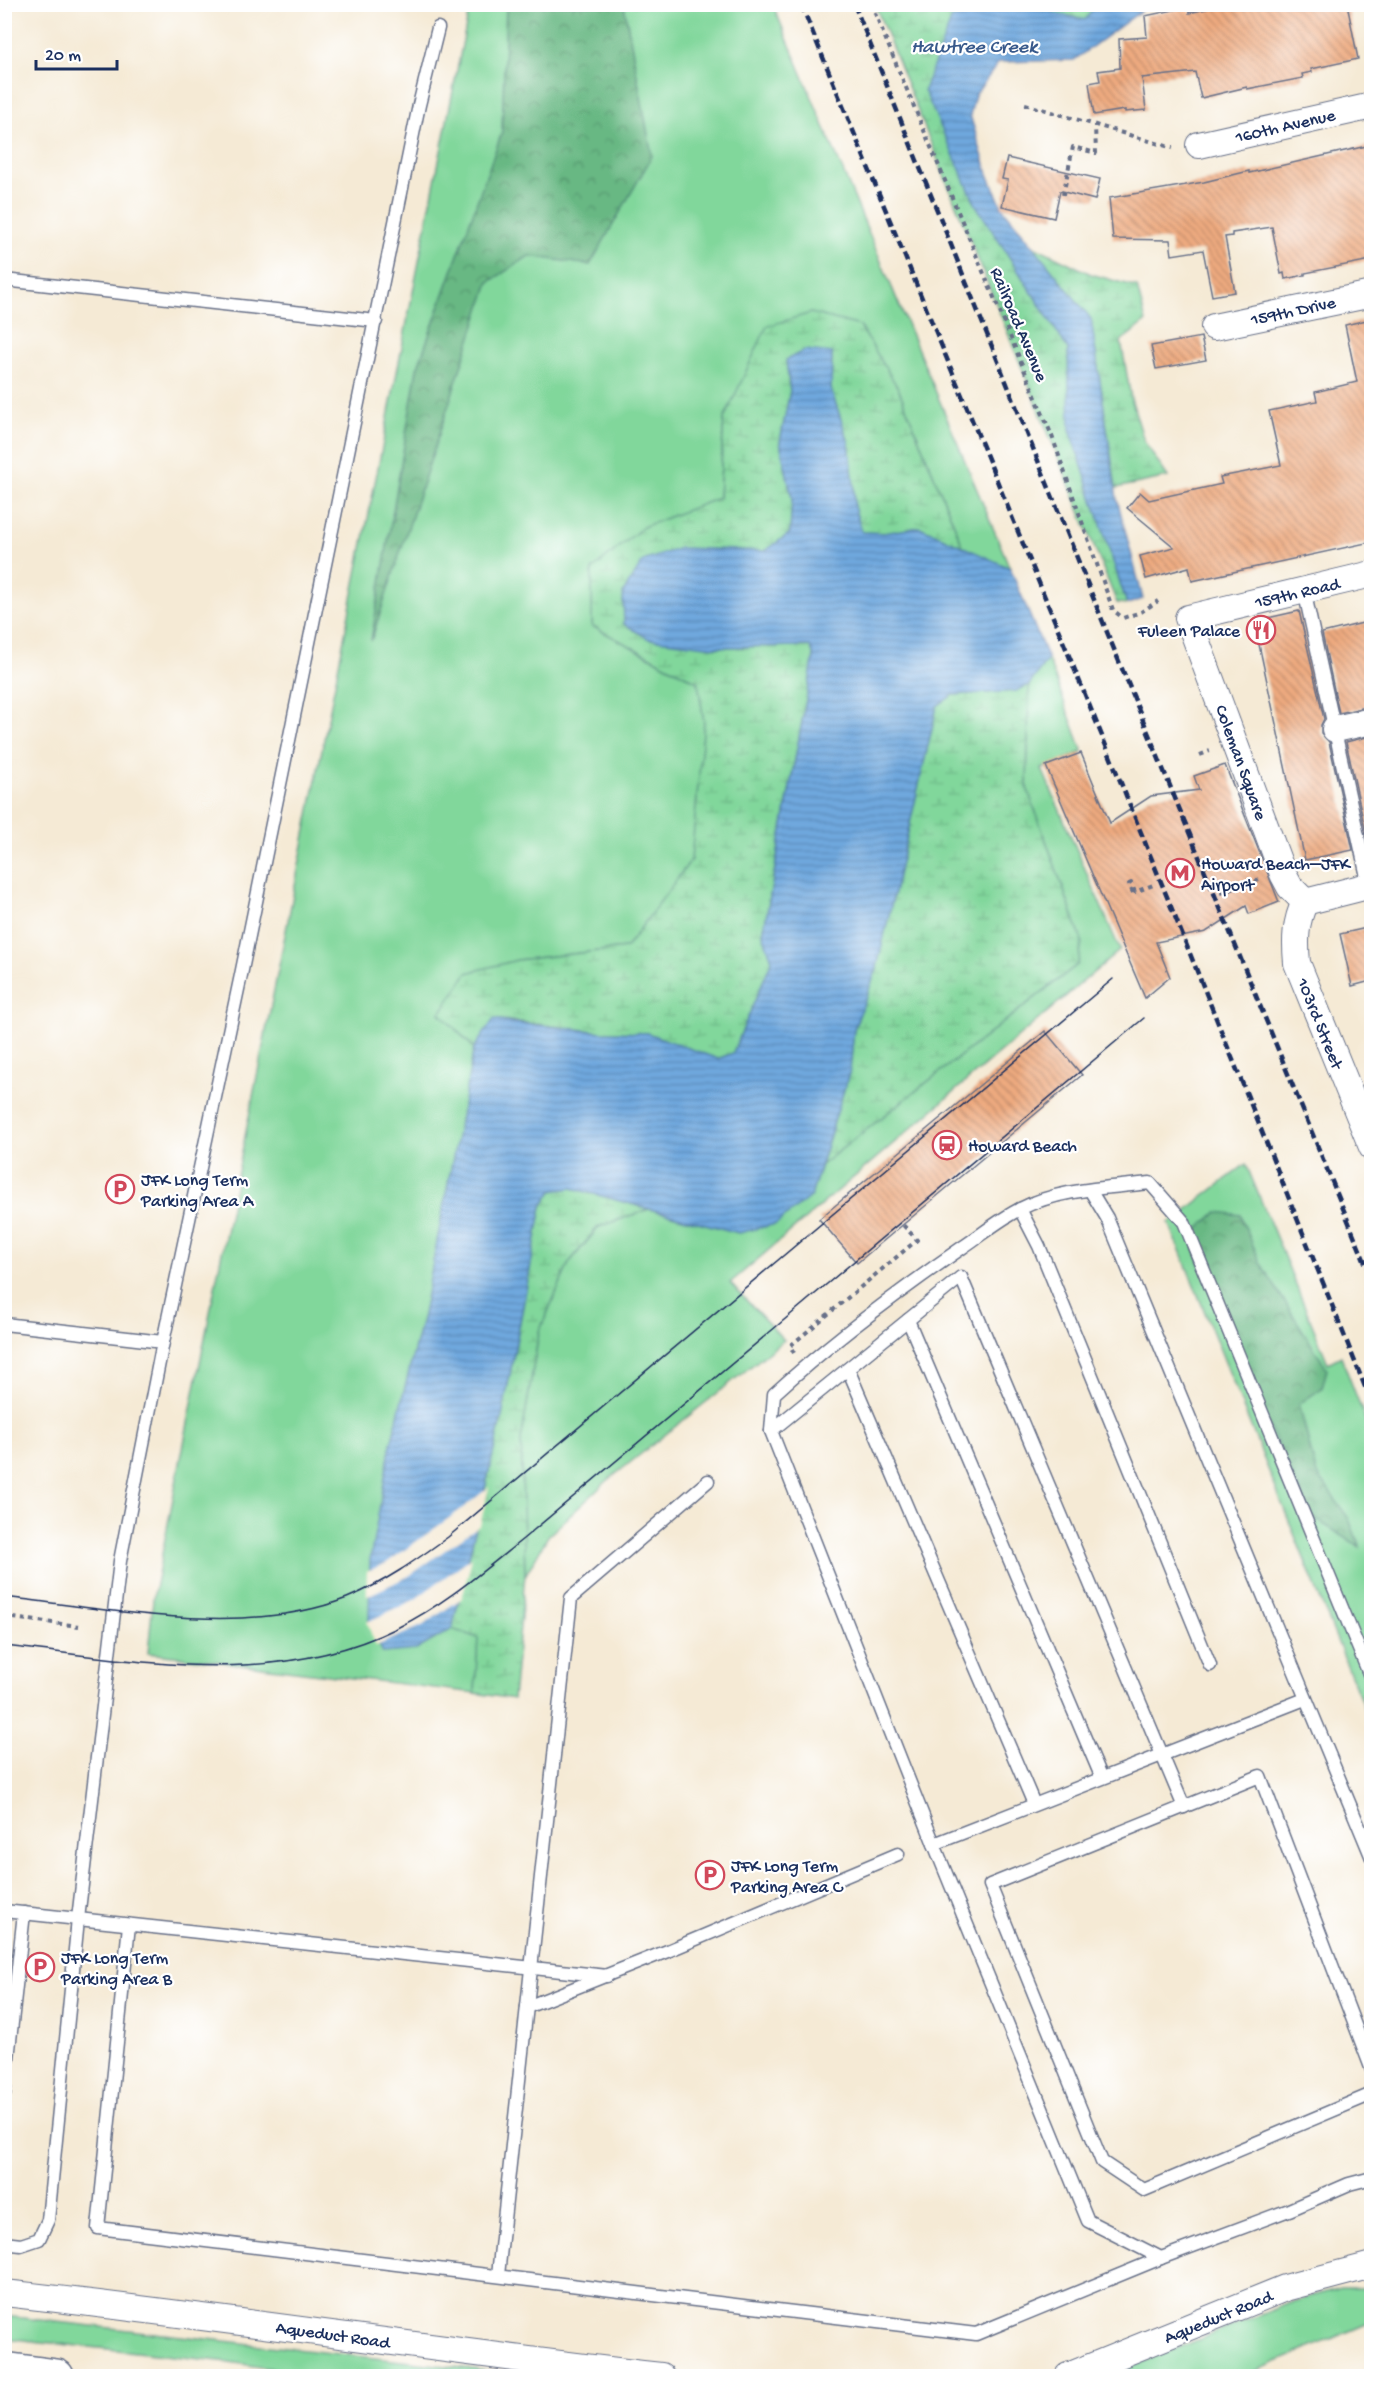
<svg xmlns="http://www.w3.org/2000/svg" width="1376" height="2381" viewBox="0 0 1376 2381" font-family="'Gochi Hand',sans-serif">
<defs>
<pattern id="forest-crowns" width="20" height="18" patternUnits="userSpaceOnUse" patternTransform="scale(1.5)"><rect width="20" height="18" fill="#68b883"/><path d="M2 6a3 3 0 1 1 6 0M12 15a3 3 0 1 1 6 0" fill="none" stroke="#55966e"/></pattern>
<pattern id="wetland-marsh" width="20" height="14" patternUnits="userSpaceOnUse" patternTransform="scale(1.5)"><rect width="20" height="14" fill="#81d79b"/><path d="M1 5h8M5 5V1M11 12h8M15 12V8" fill="none" stroke="#6fb988"/></pattern>
<pattern id="water-rules" width="6" height="5" patternUnits="userSpaceOnUse" patternTransform="scale(1.5)"><rect width="6" height="5" fill="#6fa8de"/><path d="M0 2.5h6" fill="none" stroke="#5a89b7"/></pattern>
<pattern id="building-back-hatch" width="6" height="6" patternUnits="userSpaceOnUse" patternTransform="scale(1.5)"><rect width="6" height="6" fill="#eeaa7f"/><path d="M-1 5l2 2M0 0l6 6M5-1l2 2" fill="none" stroke="#c08b6b"/></pattern>
</defs>
<rect width="100%" height="100%" fill="#fff"/>
<filter id="ink" filterUnits="userSpaceOnUse"><feTurbulence type="fractalNoise" baseFrequency=".0167" numOctaves="2"/><feDisplacementMap in="SourceGraphic" scale="12" xChannelSelector="R" yChannelSelector="G"/><feConvolveMatrix kernelMatrix="1 2 1 2 8 2 1 2 1" color-interpolation-filters="sRGB"/></filter>
<filter id="wash" filterUnits="userSpaceOnUse"><feTurbulence type="fractalNoise" baseFrequency=".008" numOctaves="4" result="noise"/><feDisplacementMap in="SourceGraphic" scale="24" xChannelSelector="R" yChannelSelector="G"/><feGaussianBlur stdDeviation="1.35" result="paint"/><feColorMatrix in="noise" values="0 0 0 0 0 0 0 0 0 0 0 0 0 0 0 0 0 1.4 0 .05"/><feComposite in="paint" operator="in"/></filter>
<g filter="url(#wash)">
<rect width="100%" height="100%" fill="#f5ead5"/>
<g fill="#81d79b" stroke="#4e837c" stroke-width="1.5">
<path d="M470,5H773L1010,568L964,549L898,388L724,419L719,498L644,527L592,626L698,682L704,722L692,860L626,948L517,960L440,1013L474,1048L423,1315L391,1444L416,1650L452,1629L479,1637L475,1693L148,1653L153,1599Z"/>
<path d="M1048,659L1083,752L1042,769L1120,950L730,1283L784,1340L607,1481L548,1536L525,1576L521,1440L539,1332L569,1263L599,1227L649,1209L739,1233L811,1196L821,1165L1078,964L1082,941L1027,788L1029,685Z"/>
<path d="M1246,1164L1328,1363L1341,1356L1371,1434V1725L1169,1223Z"/>
<path d="M1340,2288H1365L1371,2322L1244,2376H1108L1295,2301Z"/>
<path d="M4,2316H5L533,2376H320L229,2362L5,2338Z"/>
</g>
<g fill="url(#forest-crowns)" stroke="#427470" stroke-width="1.5">
<path d="M506,5H624L652,156L590,265L529,256L489,282L371,641L417,369L502,132Z"/>
<path d="M1217,1212L1240,1215L1261,1264L1327,1369L1322,1388L1299,1404L1316,1472L1349,1519L1360,1547L1312,1517L1235,1355L1194,1248L1198,1229Z"/>
</g>
<g fill="url(#wetland-marsh)" stroke="#4e837c" stroke-width="1.5">
<path d="M875,5H1097L1086,20L1026,6L925,90L976,205L1068,349L1070,429L1127,604L1117,603Z"/>
<path d="M1032,245L1091,274L1137,287L1146,322L1121,341L1131,398L1144,441L1168,477L1116,488L1091,319Z"/>
<path d="M811,313L860,326L898,388L964,549L920,527L884,533L862,532L854,507V486L849,443L831,390L832,353L786,361L790,391L780,442L792,498L790,533L765,551L680,548L715,647L810,646L814,656L763,934L772,960L733,1053L717,1059L647,1033L602,1032L495,1019L474,1048L440,1013L467,973L517,960L626,948L691,860L704,722L698,682L592,626V570L643,527L719,498L724,419L767,326Z"/>
<path d="M1029,685L1027,788L1082,941L1078,964L821,1165L850,1070L854,1029L876,971L937,706L953,695L1015,691Z"/>
<path d="M572,1188L649,1209L598,1227L569,1263L539,1332L521,1440L525,1575L513,1699L475,1693L478,1638L452,1629L502,1416L542,1206L552,1190Z"/>
</g>
<g fill="url(#water-rules)" stroke="#456c9e" stroke-width="1.5">
<path d="M1097,4L1149,5L1074,60L999,62L975,95L970,115L988,174L1002,207L1091,319L1117,499L1143,599L1127,604L1070,429L1068,349L976,205L924,90L952,18L1026,6L1085,20Z"/>
<path d="M805,350L832,353L831,390L849,443L854,486V507L862,532L884,533L920,527L1010,568L1048,659L1029,685L1016,691L953,695L937,706L876,971L854,1029L850,1070L811,1196L776,1224L739,1233L572,1188L552,1191L542,1206L502,1416L452,1629L416,1650L383,1653L369,1621L370,1560L391,1444L423,1315L474,1048L494,1019L515,1023L602,1032L647,1033L718,1059L733,1053L772,960L763,934L814,656L810,646L715,647L649,639L624,624L623,593L643,561L680,548L765,551L790,533L792,498L780,442L790,391L786,360Z"/>
</g>
<g fill="#f5ead5">
<path d="M489,1487L480,1525L409,1576L367,1596V1571L385,1564L459,1511Z"/>
<path d="M472,1557L462,1598L422,1626L376,1646L367,1622L414,1600Z"/>
</g>
<g id="blocks">
<g fill="url(#building-back-hatch)">
<path d="M1227,4H1347L1358,59L1311,69L1312,72L1302,74L1303,78L1247,89V87L1201,98L1195,72L1142,78L1146,110L1125,112V110L1094,115L1089,83L1100,81L1098,71L1120,68L1119,39L1147,37L1145,16L1188,7L1189,13Z"/>
<path d="M1371,145V260L1305,273V275L1285,279L1284,273L1281,274L1272,227L1232,233V236L1225,237L1235,292L1212,296L1203,250L1172,255L1170,240L1113,239L1109,198L1204,182L1249,171V173Z"/>
<path d="M1007,158L1100,179L1095,200L1060,191L1054,218L1002,206L1008,180L1002,179Z"/>
<path d="M1371,319V542L1192,581L1189,567L1146,579L1140,556L1174,547L1127,508L1140,492L1149,500L1222,484L1220,477L1281,465L1269,411L1317,401L1315,392L1357,382L1345,325Z"/>
<path d="M1201,337L1206,360L1156,369L1151,346Z"/>
<path d="M1299,611L1324,719L1321,725V733L1329,742L1353,850L1305,860L1254,621Z"/>
<path d="M1371,621V706L1339,713L1322,633Z"/>
<path d="M1371,736V846L1369,847L1346,742Z"/>
<path d="M1081,753L1110,823L1151,796L1199,790L1194,776L1225,765L1279,902L1249,914L1246,906L1206,932L1156,942L1170,977L1145,998L1046,766Z"/>
<path d="M1371,927V981L1352,986L1340,934Z"/>
<path d="M1045,1031L1082,1075L857,1263L819,1219Z"/>
</g>
</g>
</g>
<g filter="url(#ink)">
<use href="#blocks" fill-opacity="0" stroke="#677088" stroke-width="1.5"/>
<g fill="none" stroke-linecap="round" stroke-linejoin="round">
<g stroke="#677088" stroke-width="15">
<g id="service">
<path d="M4,280L376,321"/>
<path d="M1304,590L1369,886"/>
<path d="M1090,1190L1107,1218L1372,1858"/>
<path d="M1020,1209L1039,1246L1210,1665"/>
<path d="M908,1320L1101,1776"/>
<path d="M4,1324L163,1342"/>
<path d="M848,1369L1034,1804"/>
<path d="M771,1431L961,1277L1184,1807"/>
<path d="M1305,1699L934,1844L1088,2221L1161,2258L1289,2210L1349,2184L1372,2178"/>
<path d="M934,1844L771,1431L774,1394C833,1340 898,1292 963,1247C981,1235 1000,1219 1020,1209C1059,1189 1107,1188 1150,1183L1184,1222L1372,1681"/>
<path d="M4,1911L607,1976"/>
<path d="M129,1925L98,2228L976,2334L1161,2258"/>
<path d="M527,2007L670,1950L898,1854"/>
<path d="M1372,2070L1260,1776L990,1885L1102,2162L1144,2190L1372,2094"/>
<path d="M4,2095L24,1913"/>
<path d="M4,2243L21,2245L39,2239L48,2220L78,1919L120,1561L163,1342L241,975L419,105L438,28"/>
<path d="M498,2275L571,1598L708,1481"/>
</g>
</g>
<g stroke="#677088" stroke-width="28">
<g id="minor">
<path d="M1199,145L1372,106"/>
<path d="M1214,327L1372,294"/>
<path d="M1335,729L1372,721"/>
<path d="M1372,885L1305,902C1295,922 1295,941 1297,963L1372,1147"/>
<path d="M1305,902L1290,887L1283,874L1188,618L1372,574"/>
<path d="M4,2293C224,2317 442,2351 661,2376"/>
<path d="M1068,2376L1285,2288L1372,2265"/>
</g>
</g>
<g stroke="#677088" stroke-width="36">
<path id="trunk" d="M4,2369L57,2376"/>
</g>
<g stroke="#677088" stroke-width="4" stroke-dasharray="4.5 4.5" stroke-linecap="butt">
<path d="M871,4L1052,436L1113,610L1123,618L1141,612L1158,601"/>
<path d="M1025,104L1173,148"/>
<path d="M1063,195L1073,147L1096,153L1095,125"/>
<path d="M1200,755L1210,751"/>
<path d="M1133,893L1129,884L1131,883L1135,892L1153,885"/>
<path d="M1221,893L1259,880"/>
<path d="M794,1353L790,1346L917,1240L903,1225"/>
<path d="M4,1617L79,1626"/>
</g>
<use href="#service" stroke="#fff" stroke-width="12"/>
<use href="#minor" stroke="#fff" stroke-width="26"/>
<use href="#trunk" stroke="#fff" stroke-width="33"/>
<g stroke="#1b2f5e" stroke-width="1.5">
<path d="M4,1597C111,1609 245,1638 347,1598C384,1583 416,1560 448,1537L1113,979"/>
<path d="M4,1646C139,1660 270,1690 397,1628C444,1605 483,1571 523,1539L1144,1018"/>
</g>
<g stroke="#1b2f5e" stroke-width="4.5" stroke-dasharray="9 4.5" stroke-linecap="butt">
<path d="M801,4L1102,736L1372,1404"/>
<path d="M854,4L1109,637L1372,1279"/>
</g>
</g>
</g>
<defs>
<g id="restaurant-ring" transform="scale(1.5)"><circle r="9.5" fill="#fff" stroke="#d1495b" stroke-width="1.5"/><path d="M-5-6h1v4h1v-4h1v4h1v-4h1v5L-1.5 .5V6h-2V.5L-5-1ZM5-6V6H3V1.5H1.5Q1.5-4 5-6Z" fill="#d1495b"/></g>
<g id="metro-ring" transform="scale(1.5)"><circle r="9.5" fill="#fff" stroke="#d1495b" stroke-width="1.5"/><path d="M-5.5 5V-5H-3L0 0L3-5H5.5V5H3V-.5L0 4L-3-.5V5Z" fill="#d1495b"/></g>
<g id="station-ring" transform="scale(1.5)"><circle r="9.5" fill="#fff" stroke="#d1495b" stroke-width="1.5"/><path d="M-3-6H3Q5-6 5-4V2Q5 4 3 4L4.5 6H3L1.5 4h-3L-3 6H-4.5L-3 4Q-5 4-5 2V-4Q-5-6-3-6ZM-3.5-4v3h7v-3ZM-3.5 1v1.5H-2V1ZM2 1v1.5H3.5V1Z" fill="#d1495b"/></g>
<g id="parking-ring" transform="scale(1.5)"><circle r="9.5" fill="#fff" stroke="#d1495b" stroke-width="1.5"/><path d="M-3.5-5.5H1a3.5 3.5 0 0 1 0 7H-1V5.5H-3.5ZM-1-3.4V-.6H.8a1.4 1.4 0 0 0 0-2.8Z" fill="#d1495b"/></g>
</defs>
<g fill-rule="evenodd">
<use href="#restaurant-ring" x="1261" y="630"/>
<use href="#metro-ring" x="1180" y="873"/>
<use href="#station-ring" x="947" y="1145"/>
<use href="#parking-ring" x="120" y="1189"/>
<use href="#parking-ring" x="710" y="1875"/>
<use href="#parking-ring" x="40" y="1967"/>
</g>
<g text-anchor="middle" stroke-width="4.5" stroke-linejoin="round" paint-order="stroke">
<g font-size="18" fill="#1b2f5e" stroke="#fff">
<text transform="translate(1285 125) rotate(-13)" y="6">160th Avenue</text>
<text transform="translate(1293 310) rotate(-12)" y="6">159th Drive</text>
<text transform="translate(1020 324) rotate(67)" y="6">Railroad Avenue</text>
<text transform="translate(1297 592) rotate(-13)" y="6">159th Road</text>
<text transform="translate(1242 762) rotate(70)" y="6">Coleman Square</text>
<text transform="translate(1321 1023) rotate(68)" y="6">103rd Street</text>
<text transform="translate(1218 2316) rotate(-22)" y="6">Aqueduct Road</text>
<text transform="translate(333 2334) rotate(8)" y="6">Aqueduct Road</text>
</g>
<g font-size="18" fill="#1b2f5e" stroke="#fff" text-anchor="start">
<text x="1240" y="636" text-anchor="end">Fuleen Palace</text>
<text x="1201" y="869">Howard Beach–JFK<tspan x="1201" dy="21">Airport</tspan></text>
<text x="968" y="1151">Howard Beach</text>
<text x="141" y="1185">JFK Long Term<tspan x="141" dy="21">Parking Area A</tspan></text>
<text x="731" y="1871">JFK Long Term<tspan x="731" dy="21">Parking Area C</tspan></text>
<text x="61" y="1963">JFK Long Term<tspan x="61" dy="21">Parking Area B</tspan></text>
</g>
<g font-size="20" font-style="italic" fill="#38598b" stroke="#fff">
<text x="974" y="52">Hawtree Creek</text>
</g>
</g>
<rect width="1376" height="2381" fill="none" stroke="#fff" stroke-width="24"/>
<path d="M36 60v9h81v-9" fill="none" stroke="#1b2f5e" stroke-width="3"/>
<text x="45" y="60" font-size="18" fill="#1b2f5e" stroke="#ffffff" stroke-width="4.5" paint-order="stroke">20 m</text>
</svg>
